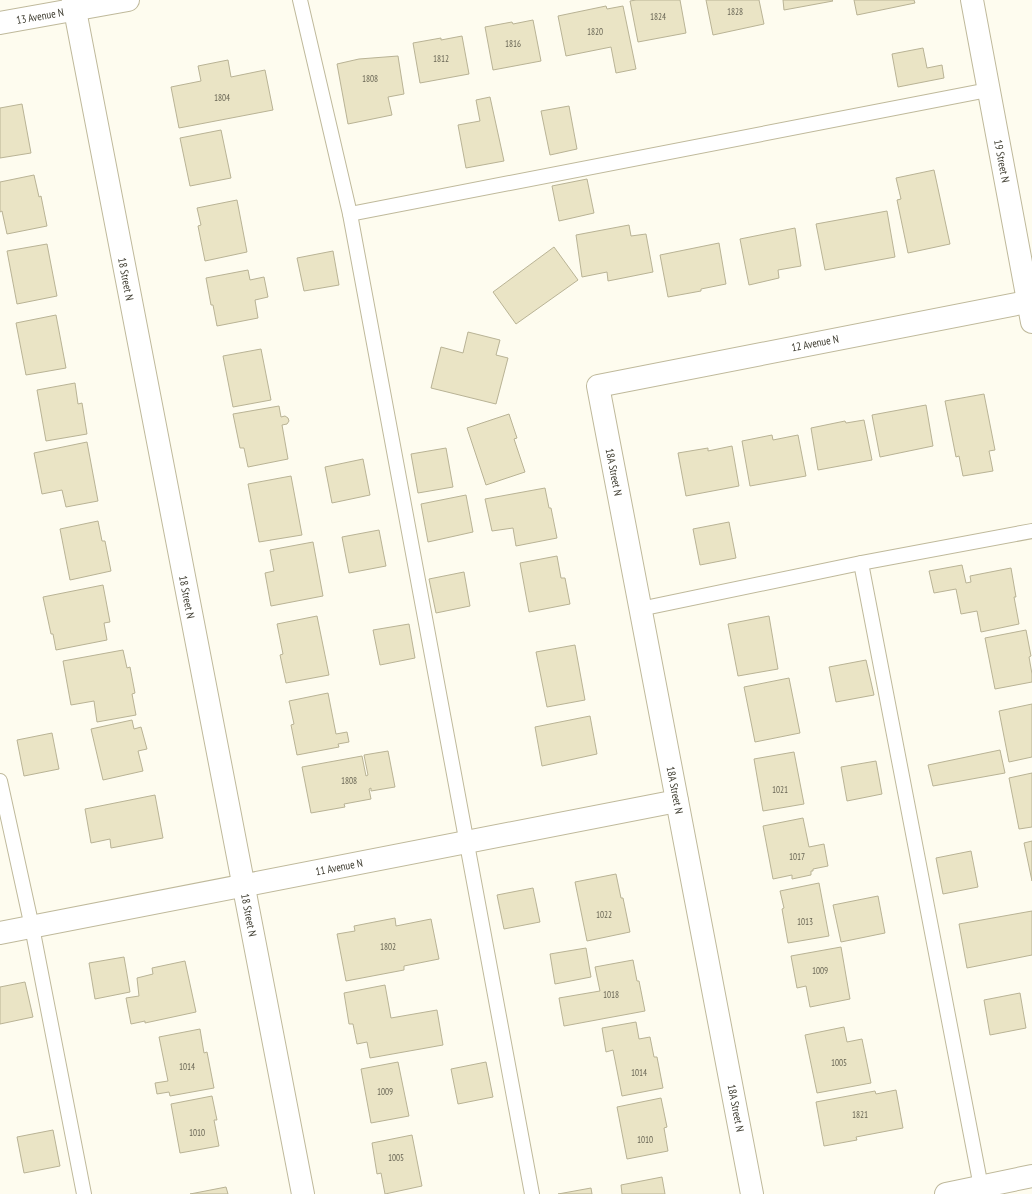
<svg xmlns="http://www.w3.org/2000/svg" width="1032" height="1194" viewBox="0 0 1032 1194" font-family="'PT Sans Narrow',sans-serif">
<rect width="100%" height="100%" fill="#fefcef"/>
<g fill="#eae4c5" stroke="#b9b395">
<path d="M636,0H680L686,33L638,42L630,1Z"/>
<path d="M706,0H759L764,24L713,35Z"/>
<path d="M783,0H832L833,1L784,10Z"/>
<path d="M854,0H914L915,3L857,15Z"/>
<path d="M606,6L607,9L623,6L636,69L616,73L611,47L566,56L558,16Z"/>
<path d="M533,20L541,61L493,70L485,27L512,22L513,24Z"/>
<path d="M462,36L469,74L420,83L413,43L441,38V40Z"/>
<path d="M923,48L927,68L942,65L944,78L898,87L892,54Z"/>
<path d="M398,56L404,94L388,97L392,115L348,124L337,64L359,59Z"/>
<path d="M228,60L231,77L265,70L273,110L179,128L171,87L201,81L198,66Z"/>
<path d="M490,97L504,161L466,168L458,125L480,121L476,100Z"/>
<path d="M22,104L31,153L0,158V108Z"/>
<path d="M569,106L577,149L550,155L541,111Z"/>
<path d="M221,130L231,178L190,186L180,138Z"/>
<path d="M934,170L950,244L908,253L897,200L901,199L896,178Z"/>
<path d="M34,175L39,197L41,196L47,226L7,234L2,211L0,212V182Z"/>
<path d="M587,179L594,213L559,221L552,186Z"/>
<path d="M237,200L247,252L205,261L198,226L201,225L197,208Z"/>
<path d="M887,211L895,257L825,270L816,224Z"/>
<path d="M629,225L631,236L646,234L653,272L608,281L607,272L582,277L576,235Z"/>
<path d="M795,228L801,266L778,270L779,278L749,285L740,239Z"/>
<path d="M719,243L726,284L701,289V291L668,297L660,255Z"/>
<path d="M47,244L57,296L17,304L7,251Z"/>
<path d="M554,247L578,280L516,324L493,292Z"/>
<path d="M333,251L339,285L304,291L297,258Z"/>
<path d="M248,270L250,280L264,277L268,297L255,300L258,318L217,326L213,305H211L206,278Z"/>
<path d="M56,315L66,368L26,375L16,323Z"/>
<path d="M468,332L500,340L496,355L508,358L496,404L431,388L441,347L463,353Z"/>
<path d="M261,349L271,400L233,407L223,356Z"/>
<path d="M75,383L78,404L82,403L87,434L46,441L37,390Z"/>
<path d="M984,394L995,450L989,451L993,471L963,476L959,456L956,457L945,401Z"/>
<path d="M926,405L933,446L880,457L872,415Z"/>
<path d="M279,406L281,417L285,416L288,418L289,421L287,424L282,425L288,459L248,467L244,448H240L233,414Z"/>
<path d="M509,414L517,438L514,439L525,472L486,485L467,428Z"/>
<path d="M864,420L872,460L818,470L811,428L845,421L846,423Z"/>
<path d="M772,435L773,440L798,435L806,476L750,486L742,441Z"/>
<path d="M87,442L98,501L66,507L62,490L42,494L34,453Z"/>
<path d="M732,446L739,486L686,496L678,453L708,448V451Z"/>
<path d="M446,448L453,487L418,493L411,454Z"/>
<path d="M363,459L370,495L332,503L325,467Z"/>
<path d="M291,476L302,535L259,542L248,484Z"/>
<path d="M545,488L549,508H551L557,538L516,546L513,528L492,531L485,499Z"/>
<path d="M466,495L473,532L428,542L421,504Z"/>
<path d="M98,521L102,541H105L111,571L70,580L60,529Z"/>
<path d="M729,522L736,558L700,565L693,529Z"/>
<path d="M379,530L386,566L349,573L342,537Z"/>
<path d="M313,542L323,596L271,606L265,573L274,571L270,550Z"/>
<path d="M557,556L561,578H565L570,604L529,612L520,563Z"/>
<path d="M962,565L966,583L971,582L970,576L1011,568L1016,597H1014L1019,624L981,632L977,611L961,614L956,589L934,593L929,571Z"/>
<path d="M464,572L470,606L436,613L429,579Z"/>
<path d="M103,585L110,622L104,623L107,640L56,650L53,634H51L43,597Z"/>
<path d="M317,616L329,675L286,683L280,655L283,654L277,624Z"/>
<path d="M769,616L778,669L738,676L728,624Z"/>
<path d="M409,624L415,658L380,665L373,630Z"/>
<path d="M1026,630L1031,656L1029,657L1032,674V682L995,689L985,638Z"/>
<path d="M575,645L585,700L547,707L536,652Z"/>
<path d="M123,650L127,668L130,667L135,693L132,694L136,715L97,722L94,701L71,705L63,661Z"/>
<path d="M866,660L874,695L836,702L829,667Z"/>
<path d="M789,678L800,733L755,742L744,687Z"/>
<path d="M328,693L336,734L347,732L349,742L338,744L339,747L297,755L291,725L294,724L289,701Z"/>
<path d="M1032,704V757L1009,762L999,711Z"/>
<path d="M590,716L597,754L542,766L535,727Z"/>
<path d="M132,720L134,729L141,727L147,749L138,751L143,771L103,780L91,729Z"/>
<path d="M52,733L59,769L24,776L17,740Z"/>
<path d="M1000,750L1005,773L933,786L928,765Z"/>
<path d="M388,751L395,787L371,791V788L369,789L371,799L344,804L345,807L311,813L302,767L362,756L366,776L368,775L364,755Z"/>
<path d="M794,752L804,804L763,811L754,759Z"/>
<path d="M876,761L882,794L847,801L841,767Z"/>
<path d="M1032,773V827L1019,829L1009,778Z"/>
<path d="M155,795L163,838L111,848L110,839L91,843L85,809Z"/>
<path d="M803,818L809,847L824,844L828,866L813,869V871H811V875L792,879V875L773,879L763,826Z"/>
<path d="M1032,841V881L1024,843Z"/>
<path d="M971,851L978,887L943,894L936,858Z"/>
<path d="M616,874L621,898H623L630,932L587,941L575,882Z"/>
<path d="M819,883L829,936L788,943L782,909L784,908L780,891Z"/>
<path d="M533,888L540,922L504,929L497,895Z"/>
<path d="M878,896L885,933L841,942L833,905Z"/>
<path d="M1032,911V955L967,968L959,924Z"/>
<path d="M395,918L396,926L431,919L439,959L404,966V970L346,981L337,934L355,931L354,926Z"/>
<path d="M841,947L850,999L810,1007L806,986L797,988L791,956Z"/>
<path d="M586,948L591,977L555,984L550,954Z"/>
<path d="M124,957L130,992L95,999L89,963Z"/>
<path d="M633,960L637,981H639L645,1011L564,1026L559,998L600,991L595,967Z"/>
<path d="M185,961L196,1012L145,1023V1021L131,1024L126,998L139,996L137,978L153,974L152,968Z"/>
<path d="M25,982L33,1017L0,1024V987Z"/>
<path d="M385,985L391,1018L437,1010L443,1045L370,1058L367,1042L357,1044L353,1024H349L344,993Z"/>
<path d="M1020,993L1026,1028L990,1035L984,1000Z"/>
<path d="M636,1022L639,1039L650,1037L654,1057H657L663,1088L622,1096L613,1050L606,1052L602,1028Z"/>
<path d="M844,1027L847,1042L862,1039L871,1083L817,1093L805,1035Z"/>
<path d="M200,1029L204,1053L207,1052L214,1088L170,1096L169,1092L157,1094L155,1083L168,1081L159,1037Z"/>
<path d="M398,1062L409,1116L371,1123L361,1069Z"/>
<path d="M486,1062L493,1097L458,1104L451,1069Z"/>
<path d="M896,1090L903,1128L856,1137L857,1140L824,1146L816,1102L875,1091L876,1094Z"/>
<path d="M212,1096L217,1120H214L219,1146L180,1153L171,1104Z"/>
<path d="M661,1098L667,1127L664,1128L668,1151L627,1159L617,1107Z"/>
<path d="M53,1130L60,1166L24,1173L17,1137Z"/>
<path d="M412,1135L422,1186L385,1194L381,1173L377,1174L372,1143Z"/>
<path d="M662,1177L665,1194H622L621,1185Z"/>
<path d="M226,1187L228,1194H190Z"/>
<path d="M591,1188L592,1194H558Z"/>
</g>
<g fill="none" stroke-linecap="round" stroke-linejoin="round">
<g stroke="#bfb99b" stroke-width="16">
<g id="service">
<path d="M300,0L350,214L532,1194"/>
<path d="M350,214L988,90"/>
<path d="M861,563L981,1187"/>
<path d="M640,609L861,563L1032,531"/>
<path d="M0,781L32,927L84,1194"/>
</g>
</g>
<g stroke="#bfb99b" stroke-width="24">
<g id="minor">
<path d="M73,0L303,1194"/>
<path d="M972,0L1032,322"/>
<path d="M0,23L128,0"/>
<path d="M0,933L677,801"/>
<path d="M752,1194L598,386L1032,301"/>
<path d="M946,1194L1032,1176"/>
</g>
</g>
<use href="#service" stroke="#fff" stroke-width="14"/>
<use href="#minor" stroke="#fff" stroke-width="22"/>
</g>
<g text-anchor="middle" stroke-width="3" stroke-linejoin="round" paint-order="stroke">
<g font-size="9" fill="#696655">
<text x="735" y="15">1828</text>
<text x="658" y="20">1824</text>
<text x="595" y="35">1820</text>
<text x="513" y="47">1816</text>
<text x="441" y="62">1812</text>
<text x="370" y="82">1808</text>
<text x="222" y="101">1804</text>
<text x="349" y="784">1808</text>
<text x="780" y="793">1021</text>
<text x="797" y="860">1017</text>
<text x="604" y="918">1022</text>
<text x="805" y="925">1013</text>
<text x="388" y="950">1802</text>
<text x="820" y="974">1009</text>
<text x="611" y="998">1018</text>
<text x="839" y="1066">1005</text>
<text x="187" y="1070">1014</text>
<text x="639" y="1076">1014</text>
<text x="385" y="1095">1009</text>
<text x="860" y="1118">1821</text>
<text x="197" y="1136">1010</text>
<text x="645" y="1143">1010</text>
<text x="396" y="1161">1005</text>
</g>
<g font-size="11" fill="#3e3c30" stroke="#fff">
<text transform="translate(40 16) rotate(-10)" y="4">13 Avenue N</text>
<text transform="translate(1002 161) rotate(79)" y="4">19 Street N</text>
<text transform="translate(126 279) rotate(79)" y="4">18 Street N</text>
<text transform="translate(815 343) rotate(-11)" y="4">12 Avenue N</text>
<text transform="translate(614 472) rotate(79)" y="4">18A Street N</text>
<text transform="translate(187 597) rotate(79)" y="4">18 Street N</text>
<text transform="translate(675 790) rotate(79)" y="4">18A Street N</text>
<text transform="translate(339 867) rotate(-11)" y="4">11 Avenue N</text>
<text transform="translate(249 915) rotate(79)" y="4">18 Street N</text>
<text transform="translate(736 1108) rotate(79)" y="4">18A Street N</text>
</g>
</g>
</svg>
